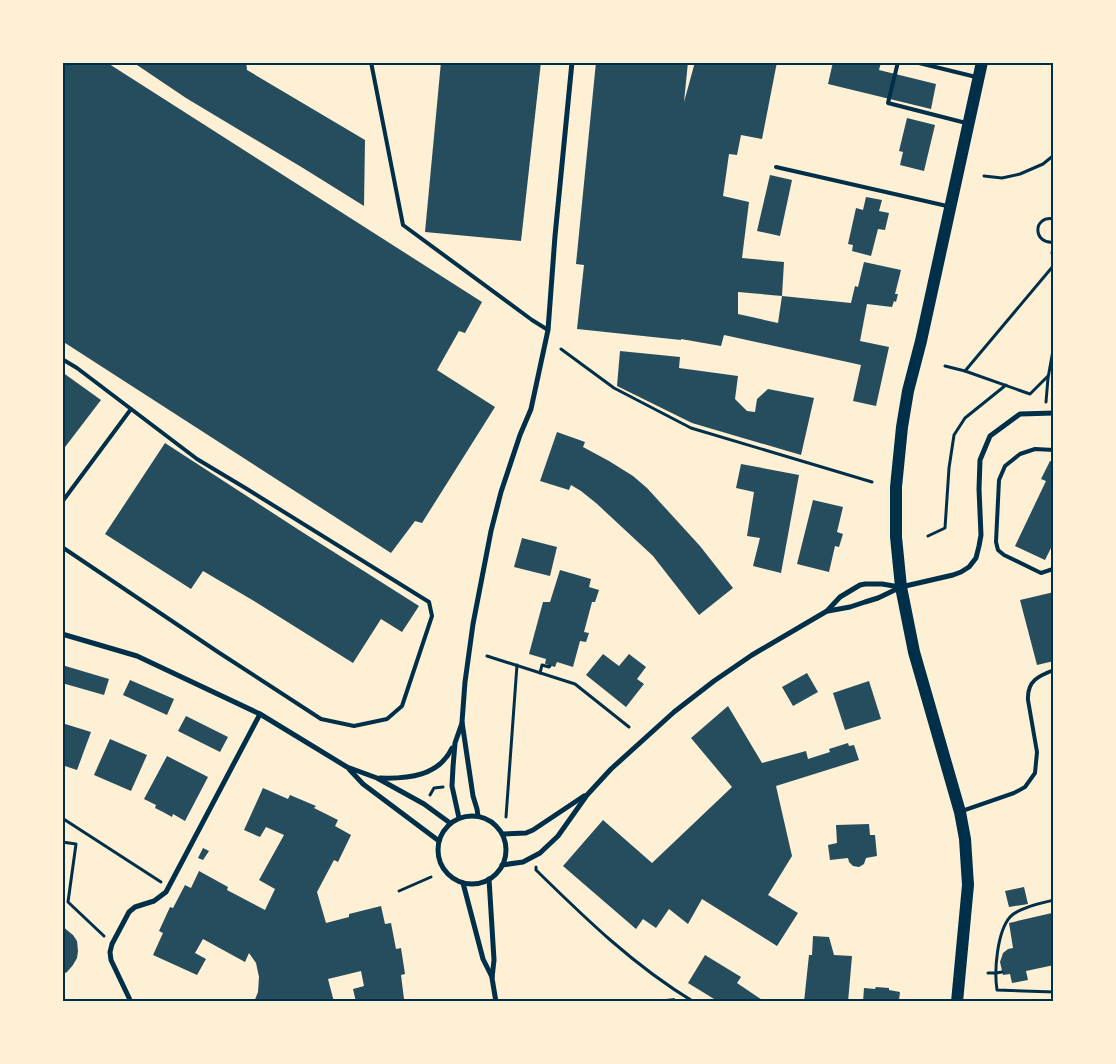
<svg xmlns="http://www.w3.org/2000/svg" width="1116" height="1064" viewBox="0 0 1116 1064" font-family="'Source Sans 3',sans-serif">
<rect width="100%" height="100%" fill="#fdf0d5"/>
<g fill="#264d5e" fill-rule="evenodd">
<path d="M62,62H106L482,302L465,333L459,331L437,370L495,407L422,523L415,521L391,553L62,341Z"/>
<path d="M136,62H246L247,70L365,140L364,206L303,168L186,98L137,65Z"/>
<path d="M441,62H541L521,241L425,232Z"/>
<path d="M596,62H688L684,102L695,62H777L762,139L741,135L737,155L729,154L723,196L749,202L742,258L784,262L782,296L851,303L855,286L858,287L864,262L901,270L895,294H898L896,302L894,301L892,307L867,304L860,341L889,347L876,406L853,401L861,365L724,335L721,346L681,339V340L577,329L584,265L576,264ZM738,292L782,296L778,323L738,314Z"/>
<path d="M833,62H881L879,70L936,84L931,109L828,84Z"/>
<path d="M907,118L935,125L924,171L900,165L903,152L899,151Z"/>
<path d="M770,175L792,180L780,236L757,231Z"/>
<path d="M866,197L882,200L879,211L889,213L885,230L878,229L871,256L852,251L853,245L848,244L856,208L863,210Z"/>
<path d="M620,351L680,357L679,368L738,376L735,399L747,411L755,412L757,399L768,389L814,398L801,455L692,423L617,386Z"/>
<path d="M62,372L101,400L62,451Z"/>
<path d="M557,432L585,442L583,447L609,461L633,476L647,488L700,546L733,588L699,615L653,556L596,503L581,491L571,485L569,490L540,481Z"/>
<path d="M165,443L299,530L419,606L402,632L381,619L353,663L254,601L203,571L191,589L105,534Z"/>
<path d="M1050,461L1054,462V542L1045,560L1015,546L1046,481L1041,479Z"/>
<path d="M741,464L799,475L781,573L753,566L760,538L747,536L754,492L736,488Z"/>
<path d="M813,500L843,507L837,532L843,534L839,547L835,546L829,572L797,564Z"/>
<path d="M522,538L557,547L550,576L514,567Z"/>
<path d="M560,570L591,579L589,587L599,590L595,602H592L584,632L589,633L586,642L580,641L573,667L557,662L555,667L545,664L546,659L529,654L543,602H550Z"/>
<path d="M1054,592V661L1037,665L1020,600Z"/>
<path d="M603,654L619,666L629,654L646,667L637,679L644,684L626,707L586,675Z"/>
<path d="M62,665L109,679L104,695L62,683Z"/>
<path d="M807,673L818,692L793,706L782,687Z"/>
<path d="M130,680L174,699L167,715L123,695Z"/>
<path d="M869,681L881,719L845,730L833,693Z"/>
<path d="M728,706L762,763L806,751L808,759L830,752L829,749L848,743L849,746L854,745L859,760L776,786L792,856L768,895L798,913L777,946L702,899L688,924L669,909L656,928L643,919L636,929L563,866L603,820L652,863L732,787L691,738Z"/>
<path d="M186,716L228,737L220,752L178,731Z"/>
<path d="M62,723L91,732L77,770L62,765Z"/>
<path d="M110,739L147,755L131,791L94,775Z"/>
<path d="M167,756L208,777L185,821L173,814L172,817L163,812L155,808L156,805L144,799Z"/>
<path d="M263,788L288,799L290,795L316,806L314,808L338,820L335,826L351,835L338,862L334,860L317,892L326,923L349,917V914L381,906L385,924L391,923L396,949L401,948L405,974L401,975L404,999L390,1002H356L353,989L364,986L361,971L328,979L334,1002H254L258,992L259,977L256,963L249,953L245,962L203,939L195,953L206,959L197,975L153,955L163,933L159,931L170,907L173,908L185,885L191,888L199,871L228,887L227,890L265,910L275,889L259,880L284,835L266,827L260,837L244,830Z"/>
<path d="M869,824L870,835H875L877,856L866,858L864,864L859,867L853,866L849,862L848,858L830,860L828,845L837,843L836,825Z"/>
<path d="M203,848L209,851L203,860L198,858Z"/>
<path d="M1024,887L1028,904L1009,907L1005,891Z"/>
<path d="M1052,913L1054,921V965L1026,971L1028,980L1012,983L1010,974L1003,975L1000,962L1003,953L1008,949L1013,948L1009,923Z"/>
<path d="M62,926L73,935L77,941L78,951L77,958L73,965L67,972L62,975Z"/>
<path d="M813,936L829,937L834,955L852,956L848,1002H804L809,955H812Z"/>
<path d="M705,955L741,977L737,983L765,1002H719L688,983Z"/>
<path d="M876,987L889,988V990L900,992L899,1000H903V1002H863L864,988L875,989Z"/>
<path d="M674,998L680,1002H658V1000Z"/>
</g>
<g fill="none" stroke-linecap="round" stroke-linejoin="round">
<g stroke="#003049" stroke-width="3">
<path d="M984,176L1002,178L1020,174L1043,164L1054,155"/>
<path d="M1054,219C1032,215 1033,245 1054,242"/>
<path d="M1054,245L1052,253L1054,255"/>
<path d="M561,349L614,388L691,428L872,482"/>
<path d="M945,366L965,371L1030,394L1048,376"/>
<path d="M965,371L1054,265"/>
<path d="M1046,402L1048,378L1054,345"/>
<path d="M928,536L945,528L949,468L954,435L965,418L1006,385"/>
<path d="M487,656L575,684L629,727"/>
<path d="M540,673L542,665L549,667L550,666"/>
<path d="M430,795L434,788L443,787"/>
<path d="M506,817L517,665"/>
<path d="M62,818L161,882"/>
<path d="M62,842L76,844L68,902L104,936"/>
<path d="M536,867V870C585,918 634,966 694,1002"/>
<path d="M399,891L431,877"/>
<path d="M1054,900C1041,903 1018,908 1010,917C997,932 994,971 997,990L1054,992"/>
<path d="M988,973H996L1002,972"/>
</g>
<g stroke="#003049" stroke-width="4">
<path d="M371,62L403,225L532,320L548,330"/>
<path d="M898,62L888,103L966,123"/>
<path d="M915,62L976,77"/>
<path d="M776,167L947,206"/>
<path d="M62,359L77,368L197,459L247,489L429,602L432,616L402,706L387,719L354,726L321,719L218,652L62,547"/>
<path d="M1054,450L1035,449L1020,454L1005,466L999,480L996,542L998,550L1004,555L1041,573L1053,569L1054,568"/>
<path d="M62,502L131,409"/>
<path d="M962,811L1014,793L1025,787L1035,773L1037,752L1028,700C1027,681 1038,676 1054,670"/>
</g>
<g stroke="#003049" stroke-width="5">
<path d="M828,611L850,607L865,602L878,598L901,587L953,575L961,572L969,567L976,558L979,546L981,535L979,489L980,460L990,436L1020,414L1054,413"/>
<path d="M62,634L137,656L260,714L347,767L377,778L424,804L450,823"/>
<path d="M349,769L363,784L439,841"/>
<path d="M380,778C408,779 439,776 452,748"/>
<path d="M478,816L477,809L473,796L462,722L465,682L473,624L491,531L501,492L520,435L531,409L548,330L555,236L572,62"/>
<circle cx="472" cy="850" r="34"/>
<path d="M459,818L452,786L453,767L455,743L462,723"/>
<path d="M502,834L526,833L533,830L584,796"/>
<path d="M502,865L523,862L540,853L558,836L587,795L611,769L674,712L714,681L752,655L827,611L840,597L860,585L865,584H882L900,587"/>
<path d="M489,879L494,960L492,978L496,1002"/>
<path d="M463,883L483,959L492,977"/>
<path d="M131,1002L111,960L110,952L112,944L129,912L135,907L154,901L166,892L260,714"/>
</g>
<path stroke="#003049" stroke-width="12" d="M957,1002L968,885L965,839L960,812L914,652L901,587L896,537V487L902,427L908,391L921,341L982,62"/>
</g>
<rect width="1116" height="1064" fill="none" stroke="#fdf0d5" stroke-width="128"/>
<rect x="64" y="64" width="988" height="936" fill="none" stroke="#003049" stroke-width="2"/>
</svg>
